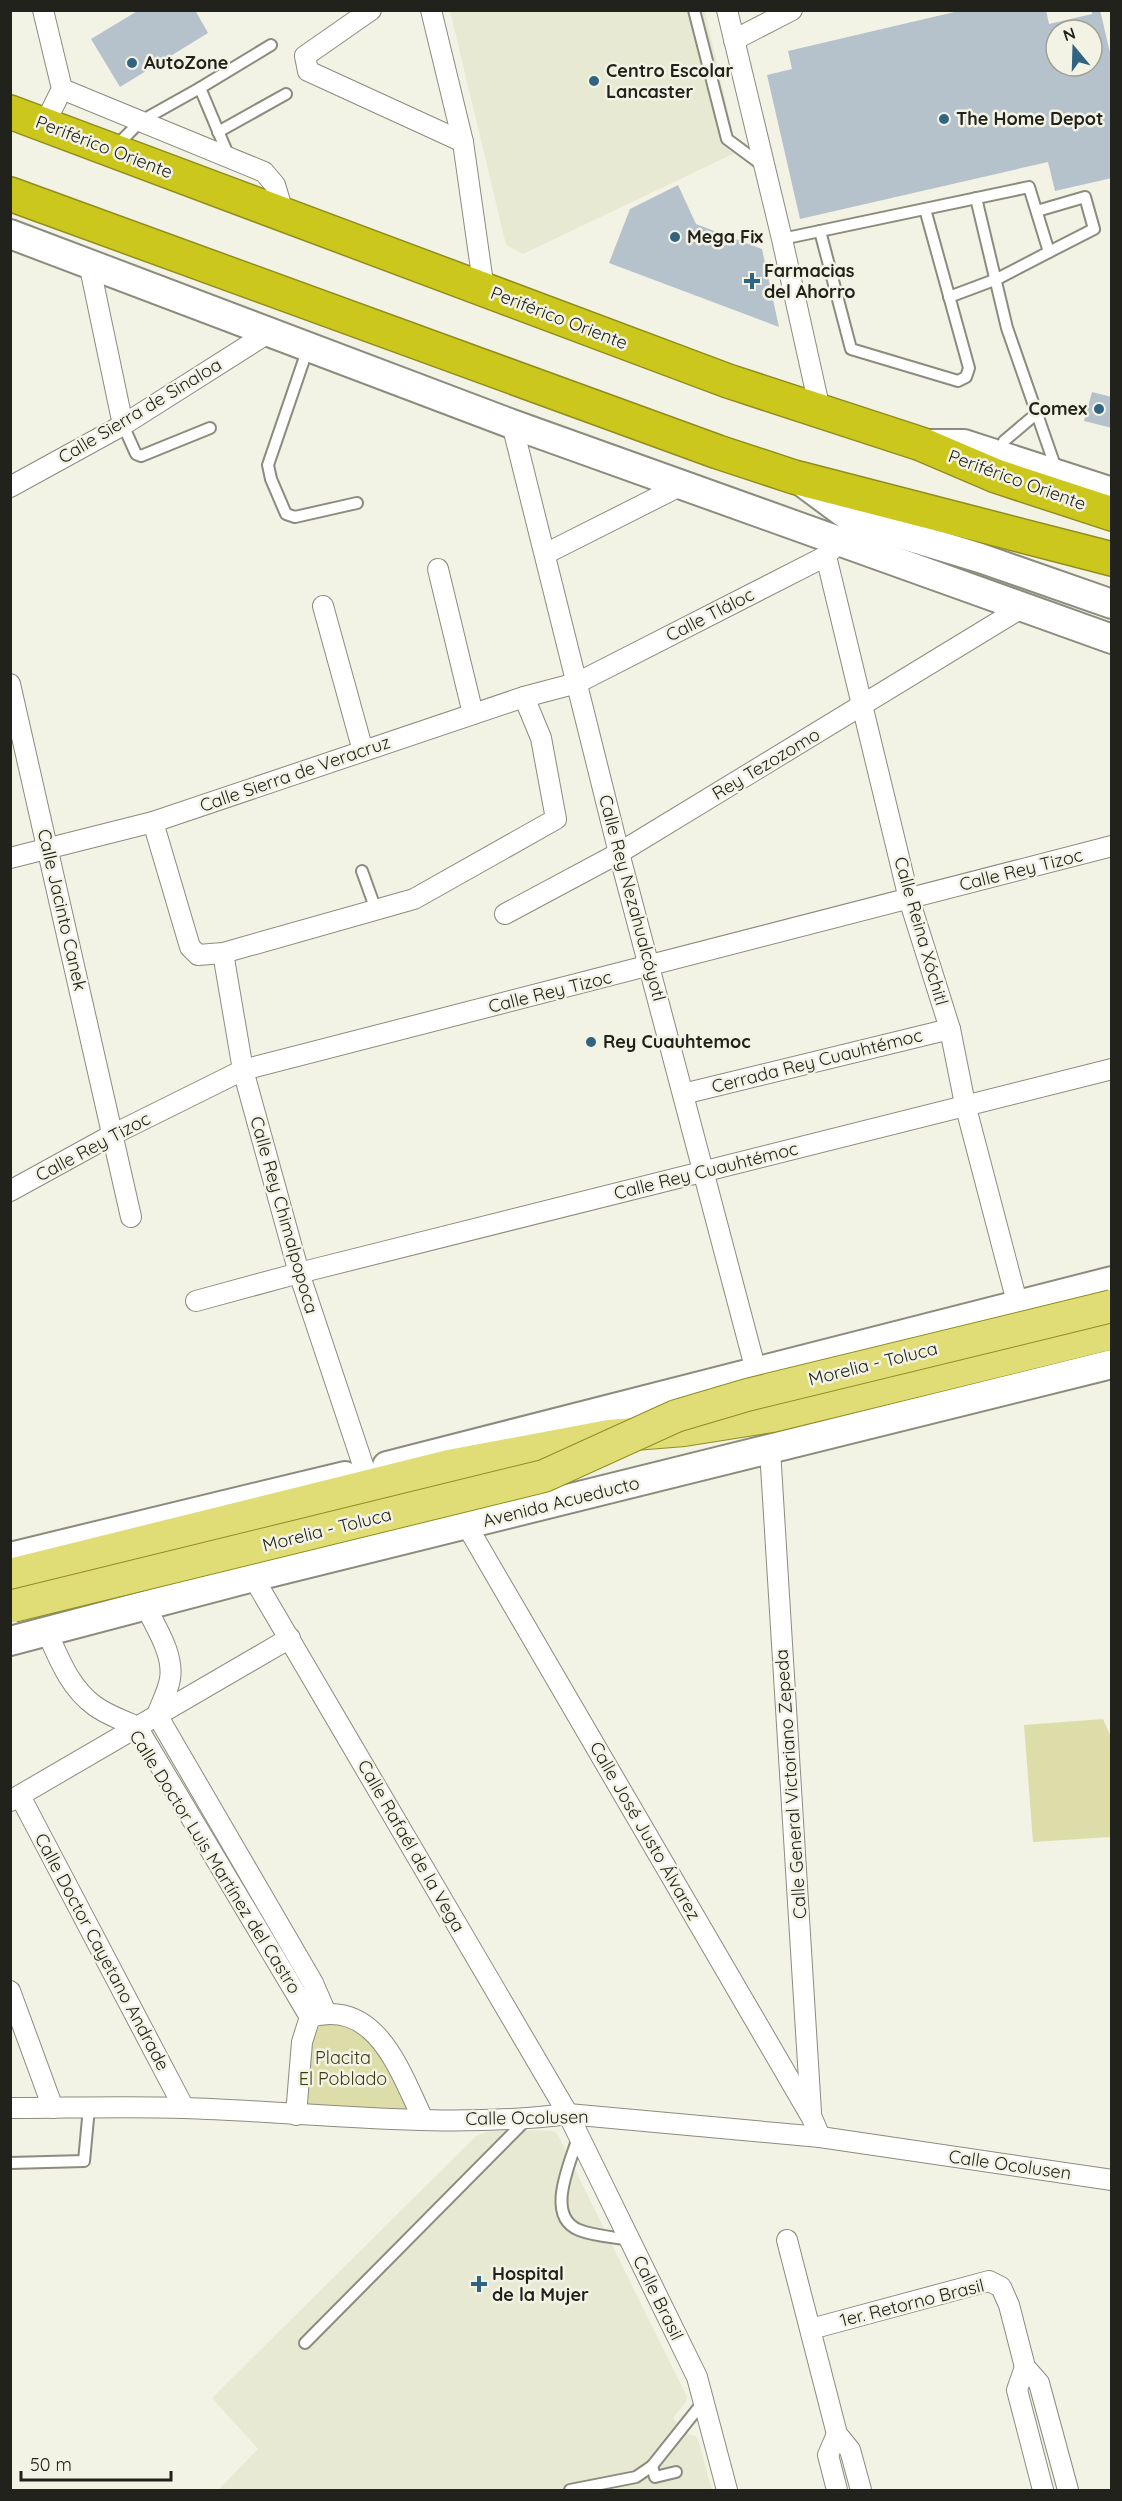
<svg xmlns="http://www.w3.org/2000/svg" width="1122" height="2501" viewBox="0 0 1122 2501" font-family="Quicksand,sans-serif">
<rect width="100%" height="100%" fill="#f3f3e5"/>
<g fill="#e8e9d3">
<path d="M450,11H705L737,152L523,254L506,245Z"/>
<path d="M492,2129L554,2131L558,2135L687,2397L686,2402L673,2418L688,2434L695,2436L698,2439L712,2490H218L258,2449L212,2398L476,2136Z"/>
</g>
<g fill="#dda">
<path d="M1103,1719L1111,1737V1837L1033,1842L1024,1725Z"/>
<path d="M326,2023L351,2024L376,2046L410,2105L405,2112L301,2109L314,2030Z"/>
</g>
<g fill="#b5c2cb" fill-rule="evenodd">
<path d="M139,10H195L208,33L120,87L91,39Z"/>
<path d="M963,10H1046L1049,24L1092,14V10H1100L1112,61V178L1055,191L1048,162L800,219L767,75L792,69L788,51ZM1056,30H1092V66H1056Z"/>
<path d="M678,185L696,224L762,249L779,327L609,263L630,209Z"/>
<path d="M1092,392L1112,397V428L1084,421Z"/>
</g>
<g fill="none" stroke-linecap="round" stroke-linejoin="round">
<g stroke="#8b8b7e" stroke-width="14">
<g id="lane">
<path d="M694,10L727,139L762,165"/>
<path d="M200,88L271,45"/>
<path d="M218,132L286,94"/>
<path d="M114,148L141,121L200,88L229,157"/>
<path d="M976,198L1007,328L1053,460"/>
<path d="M1037,211L1085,197L1094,229L1049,252"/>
<path d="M820,231L851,349L958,381L966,377L969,368L925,209"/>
<path d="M782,239L1029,187L1049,252L997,279L949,297"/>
<path d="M308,348L268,465L271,479L286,514L295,517L357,503"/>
<path d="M123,425L136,454L141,456L210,428"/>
<path d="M1004,441L1036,414"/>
<path d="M362,871L376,910"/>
<path d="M578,2137C571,2162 544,2216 579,2230C594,2236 614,2237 630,2240"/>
<path d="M10,2163L84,2161L89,2108"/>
<path d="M305,2343L527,2119"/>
<path d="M652,2466L655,2477L676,2472"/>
<path d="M570,2490L636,2477L652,2466L703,2402"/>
</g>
</g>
<g stroke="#8b8b7e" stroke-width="22">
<g id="street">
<path d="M43,10L62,89L44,125"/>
<path d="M371,10L305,56L308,71L463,142"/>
<path d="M431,10L463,142L484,290"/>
<path d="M727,10L782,239L820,410"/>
<path d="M734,40L792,10"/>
<path d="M62,89L264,172L275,185L284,215"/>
<path d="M89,263L123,425"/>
<path d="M512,424L619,853L756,1371"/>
<path d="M10,487L123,425L268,333"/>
<path d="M545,554L682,485"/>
<path d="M826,556L909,899L950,1029L965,1104L1018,1306"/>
<path d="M438,569L473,714"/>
<path d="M323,606L363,751"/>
<path d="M10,684L131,1217"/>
<path d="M153,822L190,947L198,955L223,953L414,899L556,819L541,738L524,697"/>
<path d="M10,858L153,822L524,697L577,683L826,556L840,541"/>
<path d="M505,914L619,853L1023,607"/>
<path d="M223,953L243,1070L299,1273L365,1471"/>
<path d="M683,1094L950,1029"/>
<path d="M10,1191L112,1135L243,1070L1112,846"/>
<path d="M196,1301L299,1273L1112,1069"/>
<path d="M770,1450L811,2112"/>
<path d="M467,1526L812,2118L820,2137"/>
<path d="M253,1577L568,2114L697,2377L727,2490"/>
<path d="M146,1607C156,1628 174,1654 170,1679C168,1691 161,1704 157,1715L313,1983L326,2013"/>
<path d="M47,1632C59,1659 70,1688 95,1706C107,1715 123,1720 137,1727L310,2017"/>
<path d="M20,1796L184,2108"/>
<path d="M10,1801L290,1638"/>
<path d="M10,1991L53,2108"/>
<path d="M10,2108C68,2108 126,2106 184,2108C311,2112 441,2130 568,2114L820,2137L1112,2180"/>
<path d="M296,2115L302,2042L310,2017C377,1998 400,2072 423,2119"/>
<path d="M787,2240L837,2434L850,2450L861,2490"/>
<path d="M811,2329L989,2281L1001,2287L1009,2305L1025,2367L1039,2383L1068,2490"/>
<path d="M1025,2367L1017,2390L1043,2490"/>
<path d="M837,2434L828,2455L837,2490"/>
</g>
</g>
<g stroke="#8b8b7e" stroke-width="32">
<g id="secondary">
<path d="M10,234L512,424L1112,639"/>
<path d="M926,444H964L1112,492"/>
<path d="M801,481L870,532"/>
<path d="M855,520L980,558L1112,604"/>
<path d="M387,1466L1112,1281"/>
<path d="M10,1557L345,1476"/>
<path d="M10,1641L253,1577L1112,1364"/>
</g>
</g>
<g stroke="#908d1d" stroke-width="34">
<path id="primary" d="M10,1575L449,1466L609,1436L684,1430L772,1416L1112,1333"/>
</g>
<g stroke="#908d1d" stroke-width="36">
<g id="highway">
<path d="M10,112L728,381L921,444L996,476L1112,514"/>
<path d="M10,194L718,452L794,477L1112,559"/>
</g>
</g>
<use href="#lane" stroke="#fff" stroke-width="10"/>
<use href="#street" stroke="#fff" stroke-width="20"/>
<use href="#secondary" stroke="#fff" stroke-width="28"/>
<use href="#primary" stroke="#e0dd77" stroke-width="32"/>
<use href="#highway" stroke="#ccc71d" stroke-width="33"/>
<g stroke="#908d1d" stroke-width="34" stroke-linecap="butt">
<path id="primary-bridge" d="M13,1606L544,1476L676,1416L747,1395L1112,1306"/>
</g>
<use href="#primary-bridge" stroke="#e0dd77" stroke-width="32"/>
</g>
<g fill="#316481" stroke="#f3f3e5" stroke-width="2">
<circle cx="132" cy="63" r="6"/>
<circle cx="594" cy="81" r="6"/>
<circle cx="944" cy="119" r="6"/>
<circle cx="675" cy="237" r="6"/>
<path d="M749 272h6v6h6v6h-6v6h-6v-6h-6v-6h6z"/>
<circle cx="1099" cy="409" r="6"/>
<circle cx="591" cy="1042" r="6"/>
<path d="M476 2275h6v6h6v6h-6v6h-6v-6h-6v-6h6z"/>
</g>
<g text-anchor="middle" stroke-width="5" stroke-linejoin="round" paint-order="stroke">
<g font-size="18" font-weight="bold" fill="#22221d" stroke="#f3f3e5" text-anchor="start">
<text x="144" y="69">AutoZone</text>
<text x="606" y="77">Centro Escolar<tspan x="606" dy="21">Lancaster</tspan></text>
<text x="956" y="125">The Home Depot</text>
<text x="687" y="243">Mega Fix</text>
<text x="764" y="277">Farmacias<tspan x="764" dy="21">del Ahorro</tspan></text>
<text x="1087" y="415" text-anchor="end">Comex</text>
<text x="603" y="1048">Rey Cuauhtemoc</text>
<text x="492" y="2280">Hospital<tspan x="492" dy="21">de la Mujer</tspan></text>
</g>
<g font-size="18" fill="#22221d" stroke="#f3f3e5">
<text transform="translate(104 147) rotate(21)" y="6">Periférico Oriente</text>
<text transform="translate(559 318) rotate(21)" y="6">Periférico Oriente</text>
<text transform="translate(140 411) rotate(-31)" y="6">Calle Sierra de Sinaloa</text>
<text transform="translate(1017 480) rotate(20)" y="6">Periférico Oriente</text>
<text transform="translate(710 615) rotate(-27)" y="6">Calle Tláloc</text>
<text transform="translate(766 764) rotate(-31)" y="6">Rey Tezozomo</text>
<text transform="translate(295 774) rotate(-19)" y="6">Calle Sierra de Veracruz</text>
<text transform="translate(1021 870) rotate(-14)" y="6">Calle Rey Tizoc</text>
<text transform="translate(632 898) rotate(75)" y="6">Calle Rey Nezahualcóyotl</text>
<text transform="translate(62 910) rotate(77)" y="6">Calle Jacinto Canek</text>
<text transform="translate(921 931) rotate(74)" y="6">Calle Reina Xóchitl</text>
<text transform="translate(550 992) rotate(-14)" y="6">Calle Rey Tizoc</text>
<text transform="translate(817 1061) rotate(-14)" y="6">Cerrada Rey Cuauhtémoc</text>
<text transform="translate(93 1147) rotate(-28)" y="6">Calle Rey Tizoc</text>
<text transform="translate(706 1171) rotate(-14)" y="6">Calle Rey Cuauhtémoc</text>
<text transform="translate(284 1215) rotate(74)" y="6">Calle Rey Chimalpopoca</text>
<text transform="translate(873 1364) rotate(-14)" y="6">Morelia - Toluca</text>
<text transform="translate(561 1502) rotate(-14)" y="6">Avenida Acueducto</text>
<text transform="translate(327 1530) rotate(-14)" y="6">Morelia - Toluca</text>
<text transform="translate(791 1784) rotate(-94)" y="6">Calle General Victoriano Zepeda</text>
<text transform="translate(645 1831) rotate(60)" y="6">Calle José Justo Álvarez</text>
<text transform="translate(411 1846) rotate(60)" y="6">Calle Rafaél de la Vega</text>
<text transform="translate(215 1862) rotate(58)" y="6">Calle Doctor Luis Martínez del Castro</text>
<text transform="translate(102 1952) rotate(62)" y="6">Calle Doctor Cayetano Andrade</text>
<text transform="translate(527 2118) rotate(-1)" y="6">Calle Ocolusen</text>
<text transform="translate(1010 2165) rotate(8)" y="6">Calle Ocolusen</text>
<text transform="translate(658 2298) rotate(64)" y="6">Calle Brasil</text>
<text transform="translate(912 2303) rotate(-14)" y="6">1er. Retorno Brasil</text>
</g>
<g font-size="18" fill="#3a3910" stroke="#f3f3e5">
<text x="343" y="2064">Placita<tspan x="343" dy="21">El Poblado</tspan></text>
</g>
</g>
<rect width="1122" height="2501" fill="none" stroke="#22221d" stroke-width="24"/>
<g transform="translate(1074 48) rotate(341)"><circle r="28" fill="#f3f3e5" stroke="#9f9f95" stroke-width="1.5"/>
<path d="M0-4.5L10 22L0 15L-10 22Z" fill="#316481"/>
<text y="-9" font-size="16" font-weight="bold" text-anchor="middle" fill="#22221d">N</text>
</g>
<path d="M21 2471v9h150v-9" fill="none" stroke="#22221d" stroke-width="3"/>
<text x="30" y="2471" font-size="18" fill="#22221d" stroke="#f3f3e5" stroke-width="4.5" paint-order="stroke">50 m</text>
</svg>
